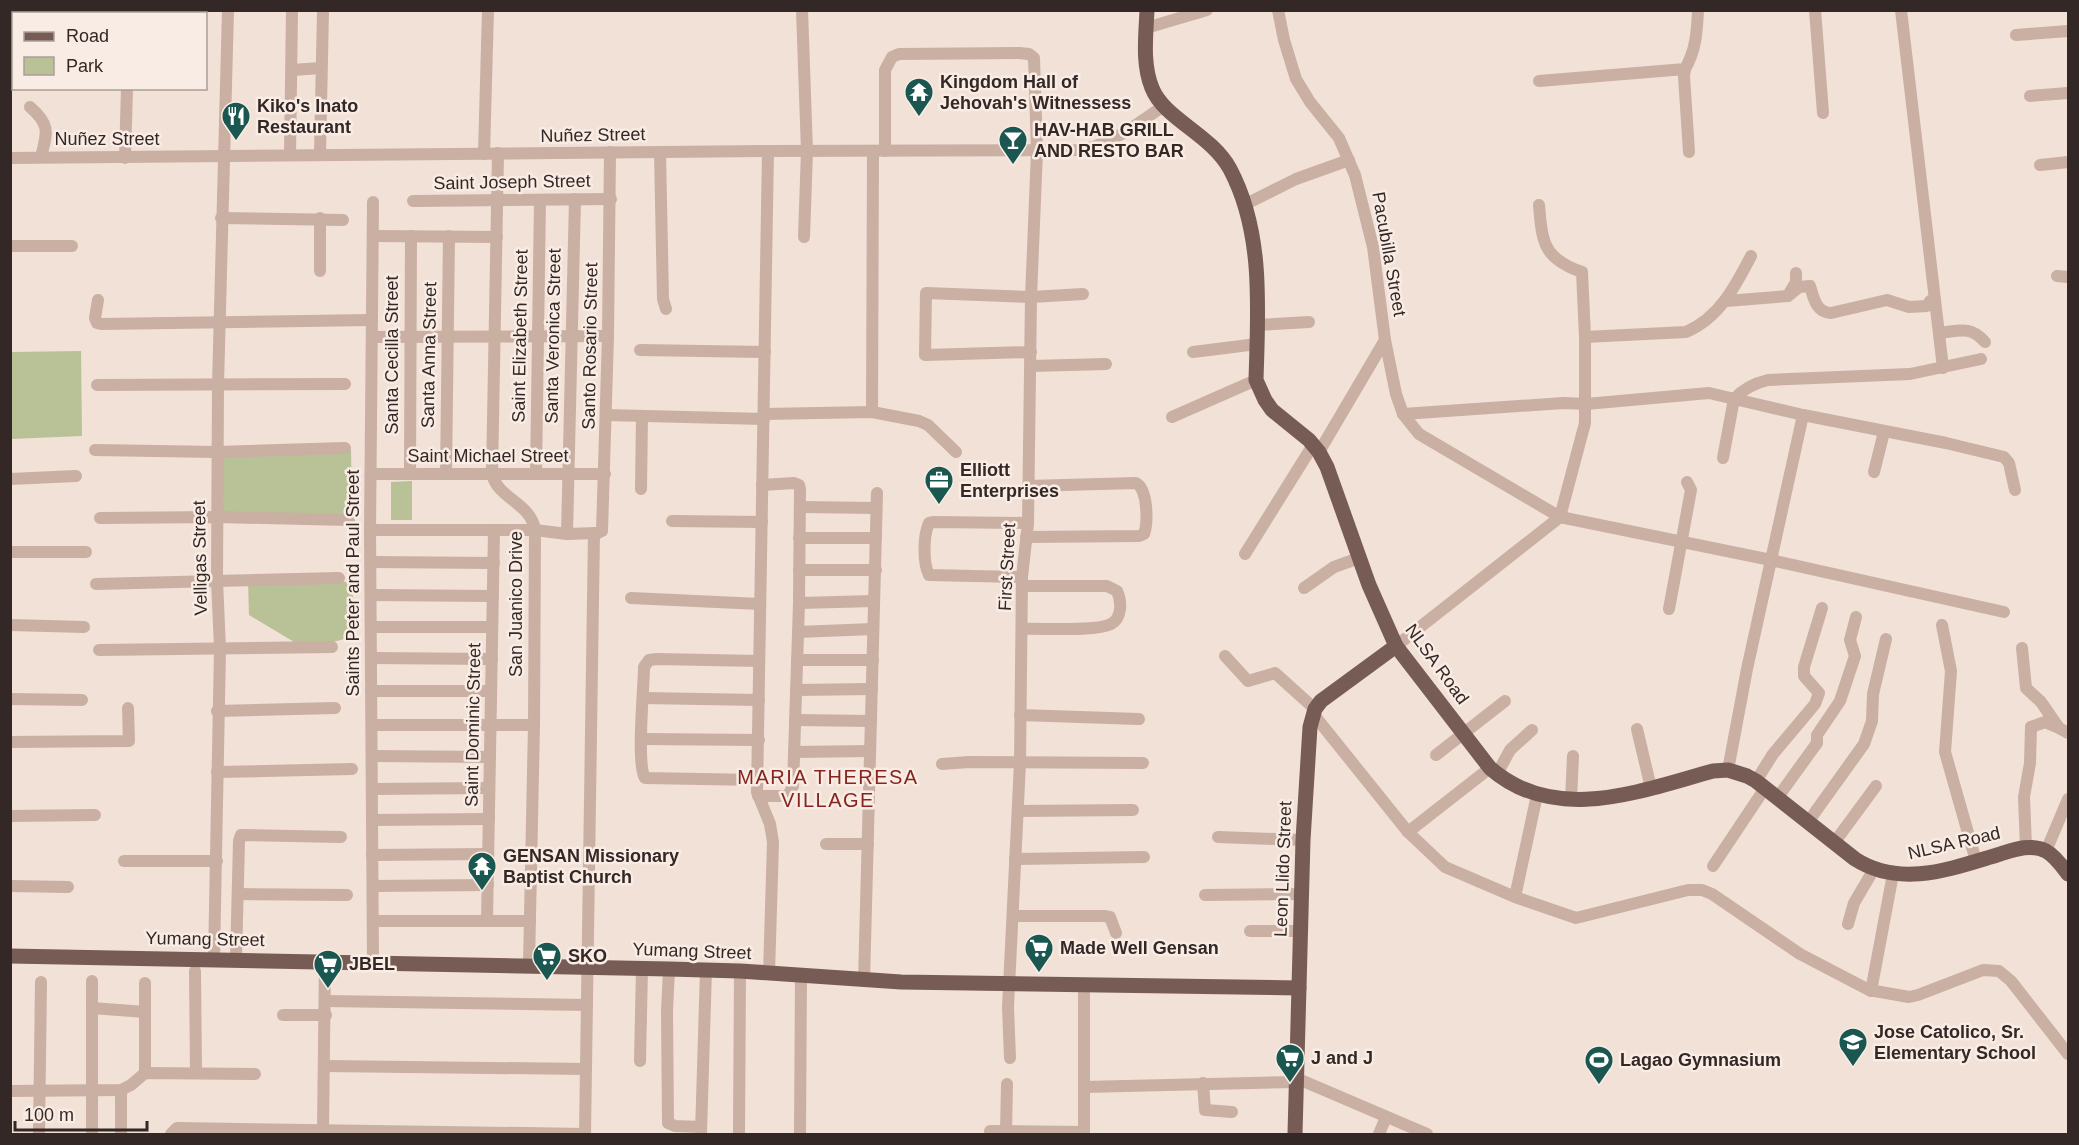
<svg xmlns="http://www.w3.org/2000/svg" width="2079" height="1145" viewBox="0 0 2079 1145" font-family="Arial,sans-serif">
<rect width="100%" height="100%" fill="#f1e1d7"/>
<g fill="#b9c197">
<path d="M81,351L82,436L11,439V352Z"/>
<path d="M351,450L352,519L219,515V451Z"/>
<path d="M412,481V520H391V482Z"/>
<path d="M248,581L353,582L352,637L306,649L249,615Z"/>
</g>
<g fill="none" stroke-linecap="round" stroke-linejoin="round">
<g stroke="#caafa3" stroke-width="12">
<path d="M77,10V14"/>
<path d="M802,10L807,151L804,237"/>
<path d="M1278,10L1284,40L1296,79L1310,102L1339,138L1355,175L1373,247L1385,340L1396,394L1403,414L1419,434L1560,517L1585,423V337L1582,272C1544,259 1542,243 1539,205"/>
<path d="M1815,10L1823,113"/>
<path d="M1901,10L1935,300"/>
<path d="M129,14L130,12"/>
<path d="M1146,28L1207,10"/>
<path d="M2016,35L2068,31"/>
<path d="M10,45H14"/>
<path d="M1685,69L1684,76L1689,152"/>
<path d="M292,70L321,68"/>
<path d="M1539,81L1685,69C1696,50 1697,32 1698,10"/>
<path d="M2030,96L2068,93"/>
<path d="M30,107C51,125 47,133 41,157"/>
<path d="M768,151L757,792L770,824L773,842L769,973"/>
<path d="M885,151V70L892,57L899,54L1019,53L1029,54L1034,58L1037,151L1031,297L1028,523L1022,577L1020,763L1008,1007L1010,1058"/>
<path d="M660,152L663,299L666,309"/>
<path d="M498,153L492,474C498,499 531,503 535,530L534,725L529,965"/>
<path d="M484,154L488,10"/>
<path d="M290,155L292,10"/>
<path d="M320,155L323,10"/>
<path d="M10,158L768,151L1077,150C1110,147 1137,123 1164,106"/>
<path d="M125,158L127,88"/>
<path d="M2040,165L2068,162"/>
<path d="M413,201L611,199"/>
<path d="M373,202L370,530L373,963"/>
<path d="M1244,205L1296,179L1349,160"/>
<path d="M221,218L343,220"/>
<path d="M320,218V271"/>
<path d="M373,236L497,237"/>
<path d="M10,246H72"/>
<path d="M2057,276L2068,277"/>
<path d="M1790,292L1796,282V273"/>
<path d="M98,300L95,318L97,323L101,324L372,320"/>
<path d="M1726,301L1788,296L1799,287L1810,286C1814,299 1816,312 1831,313L1887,300L1909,307L1927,306L1930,301L1935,300L1943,368"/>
<path d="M1258,325L1309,322"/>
<path d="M1939,333C1958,331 1971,325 1985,342"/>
<path d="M372,337L608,336"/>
<path d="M1585,337L1686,332C1719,318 1735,287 1751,256"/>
<path d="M640,350L765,352"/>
<path d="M1031,352L925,355L926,293L1031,297L1083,294"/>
<path d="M1193,352L1257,344"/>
<path d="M1031,366L1106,364"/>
<path d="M97,385L345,384"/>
<path d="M872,412L873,151"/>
<path d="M764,414L872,412L919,421L928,425L956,452"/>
<path d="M1403,414L1564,403L1586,404L1709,393L1803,415L1946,443L2004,457L2009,463L2015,490"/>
<path d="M606,415L764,419"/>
<path d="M1172,417L1256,380"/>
<path d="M95,450L217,452L345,448"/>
<path d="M1319,452L1385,340"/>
<path d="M1723,458L1734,399C1744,388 1755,383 1768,380L1910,374L1981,359"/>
<path d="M1874,472L1884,432"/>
<path d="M371,474H605"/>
<path d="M410,474L411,236"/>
<path d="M446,474L449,236"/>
<path d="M536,474L540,200"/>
<path d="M10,479L76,476"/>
<path d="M641,489L642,416"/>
<path d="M800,507L876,508"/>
<path d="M100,518L217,517L349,520"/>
<path d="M672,521L762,522"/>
<path d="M370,530H535L567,534L598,533L602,531L608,336L610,152"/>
<path d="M567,534L575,199"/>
<path d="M1026,537L1139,536L1144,534C1148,523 1148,489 1136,483L1028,486"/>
<path d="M799,538H876"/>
<path d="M10,552H86"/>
<path d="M1245,554L1313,445"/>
<path d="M371,562L494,563"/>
<path d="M799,570H876"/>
<path d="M1022,577L929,575C923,563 923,536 929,523L934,522L1028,523"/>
<path d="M96,584L339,578"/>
<path d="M1022,586H1107L1117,591C1122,602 1122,618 1111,624C1096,632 1041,628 1022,629"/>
<path d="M1304,588L1334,567L1359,558"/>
<path d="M371,595L493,596"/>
<path d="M631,598L760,604"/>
<path d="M799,603L874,601"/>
<path d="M1669,609L1691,490L1687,482"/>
<path d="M10,625L84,627"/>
<path d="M1942,625L1951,671L1945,752L1976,861"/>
<path d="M371,627H492"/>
<path d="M798,632L873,629"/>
<path d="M1396,646L1560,517L1771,560L2004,612"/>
<path d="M2022,648L2026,688L2041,702L2059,728L2068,733"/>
<path d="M99,650L332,647"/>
<path d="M1225,656L1248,681L1275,673L1315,709"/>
<path d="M371,658L492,659"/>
<path d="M797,660H873"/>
<path d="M796,690L872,689"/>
<path d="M371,691H491"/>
<path d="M643,698L759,700"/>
<path d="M10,699L82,700"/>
<path d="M217,711L335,708"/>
<path d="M1020,715L1139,719"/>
<path d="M1314,715L1408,832L1445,867L1515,897L1576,918L1688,890H1702L1712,894L1800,954L1869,990L1909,997L1918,995L1983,970L1999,971L2011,981L2068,1054"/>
<path d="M795,720L871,721"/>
<path d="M372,725H534"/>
<path d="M1637,729L1651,788"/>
<path d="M642,739L759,740"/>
<path d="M10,742L129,741L128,708"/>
<path d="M794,752L870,751"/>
<path d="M1436,755L1505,701"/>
<path d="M372,756L490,757"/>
<path d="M942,764L969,762L1143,763"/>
<path d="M1728,770L1747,669L1803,415"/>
<path d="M217,772L352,769"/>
<path d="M1497,774L1510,750L1532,730"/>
<path d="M757,780L645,778C636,764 644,688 644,667L649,660L657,659L759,661"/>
<path d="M1756,781L1773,754L1815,704L1819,693L1804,676V667L1822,608"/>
<path d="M372,789L489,788"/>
<path d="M758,796H785L789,794L793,786L799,603L800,489L799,485L794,483L762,485"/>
<path d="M1778,797L1817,743V735L1840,701L1855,656L1850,640L1856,617"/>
<path d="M1571,800L1573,756"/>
<path d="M1018,811L1133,810"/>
<path d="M10,816L95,815"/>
<path d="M372,820L489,819"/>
<path d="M1808,822L1864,744L1872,721L1873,694L1886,639"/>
<path d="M1408,832L1490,768"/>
<path d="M1218,837L1303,840"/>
<path d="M1834,843L1876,786"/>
<path d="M826,844H868"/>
<path d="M2026,847L2024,797L2030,763L2031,727L2045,722L2059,728"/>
<path d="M2046,851L2068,799"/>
<path d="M372,855L488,854"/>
<path d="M1015,859L1144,857"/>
<path d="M124,861H217"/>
<path d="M1713,866L1765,788"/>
<path d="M10,886L68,887"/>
<path d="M373,886L488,885"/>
<path d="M238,894L347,895"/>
<path d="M1205,895L1301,894"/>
<path d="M1515,897L1537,795"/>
<path d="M1014,916H1104L1110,917L1116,933"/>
<path d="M373,921H530"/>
<path d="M487,921L494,530"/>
<path d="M1848,924L1854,903L1874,869"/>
<path d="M1250,931H1300"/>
<path d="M214,959L220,649L217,580L218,385L228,10"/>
<path d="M236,959L239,841L241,835L341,837"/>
<path d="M669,969L667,1011L668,1123L675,1126L701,1127"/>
<path d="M195,971L196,1073"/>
<path d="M92,981V1134"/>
<path d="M864,981L877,493"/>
<path d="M145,983V1073"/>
<path d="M1871,991L1893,874"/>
<path d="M326,1001L587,1005"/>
<path d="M92,1008L145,1012"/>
<path d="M283,1015H326"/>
<path d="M640,1061L642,968"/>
<path d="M325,1066L586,1069"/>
<path d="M1296,1078L1427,1134"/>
<path d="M1203,1083L1205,1110L1232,1112"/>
<path d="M1084,1087L1296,1082"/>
<path d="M121,1090V1134"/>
<path d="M10,1091L121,1090L131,1085L145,1073L255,1074"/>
<path d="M323,1130L325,961"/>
<path d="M990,1131L1084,1132"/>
<path d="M1006,1131L1007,1084"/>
<path d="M701,1133L706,970"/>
<path d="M39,1134L41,982"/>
<path d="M171,1134L177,1128L585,1134"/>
<path d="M585,1134L594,533"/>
<path d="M739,1134L740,971"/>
<path d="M800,1134L801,975"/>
<path d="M1084,1134V985"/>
<path d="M1379,1134L1386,1117"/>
</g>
<g stroke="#775c56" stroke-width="15">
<path d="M1147,10C1146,35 1142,64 1152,88C1164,119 1211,134 1230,169C1264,233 1258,310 1256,380L1265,400L1272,410L1309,440L1319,452L1327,467L1369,585L1396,646L1490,768C1555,825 1640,791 1713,771L1728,770L1747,776L1756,781L1855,859C1900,888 1950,869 1997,855C2013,850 2030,843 2046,851C2055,856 2062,866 2068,874"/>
<path d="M10,956L669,969L740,971L901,982L1299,988"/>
<path d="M1295,1134L1303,840L1310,727L1315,709L1321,701L1396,646"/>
</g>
</g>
<defs>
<g id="temple-pin" transform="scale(1.5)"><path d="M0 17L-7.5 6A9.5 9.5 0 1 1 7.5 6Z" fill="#1a5751" stroke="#f9ece4"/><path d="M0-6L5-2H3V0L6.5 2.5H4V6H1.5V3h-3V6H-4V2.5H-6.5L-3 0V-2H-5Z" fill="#fff"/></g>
<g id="restaurant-pin" transform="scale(1.5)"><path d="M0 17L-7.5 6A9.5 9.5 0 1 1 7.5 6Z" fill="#1a5751" stroke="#f9ece4"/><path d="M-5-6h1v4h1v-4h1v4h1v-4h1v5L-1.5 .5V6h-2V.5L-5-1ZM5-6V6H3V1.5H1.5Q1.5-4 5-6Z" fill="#fff"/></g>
<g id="bar-pin" transform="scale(1.5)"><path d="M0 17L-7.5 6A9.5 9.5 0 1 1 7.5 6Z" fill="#1a5751" stroke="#f9ece4"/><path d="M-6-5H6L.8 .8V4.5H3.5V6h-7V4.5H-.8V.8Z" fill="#fff"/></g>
<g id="office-pin" transform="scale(1.5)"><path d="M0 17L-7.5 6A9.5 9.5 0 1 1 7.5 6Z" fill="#1a5751" stroke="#f9ece4"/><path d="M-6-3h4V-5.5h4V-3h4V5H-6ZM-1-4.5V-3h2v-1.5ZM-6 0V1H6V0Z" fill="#fff"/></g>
<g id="supermarket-pin" transform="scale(1.5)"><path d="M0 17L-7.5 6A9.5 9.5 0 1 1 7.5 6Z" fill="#1a5751" stroke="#f9ece4"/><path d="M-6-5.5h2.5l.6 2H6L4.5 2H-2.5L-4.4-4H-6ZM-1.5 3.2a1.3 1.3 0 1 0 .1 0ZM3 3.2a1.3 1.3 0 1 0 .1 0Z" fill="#fff"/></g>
<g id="school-pin" transform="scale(1.5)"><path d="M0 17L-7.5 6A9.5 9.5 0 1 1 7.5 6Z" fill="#1a5751" stroke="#f9ece4"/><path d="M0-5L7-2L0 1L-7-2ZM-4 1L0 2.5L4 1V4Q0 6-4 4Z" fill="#fff"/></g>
<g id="stadium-pin" transform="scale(1.5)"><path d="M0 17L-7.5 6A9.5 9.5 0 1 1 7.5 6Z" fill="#1a5751" stroke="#f9ece4"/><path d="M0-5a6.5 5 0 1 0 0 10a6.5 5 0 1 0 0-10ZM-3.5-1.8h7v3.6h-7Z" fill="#fff"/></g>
</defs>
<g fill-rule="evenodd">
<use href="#temple-pin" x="919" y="92"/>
<use href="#restaurant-pin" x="236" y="116"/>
<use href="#bar-pin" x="1013" y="140"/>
<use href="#office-pin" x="939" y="480"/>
<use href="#temple-pin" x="482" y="866"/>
<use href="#supermarket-pin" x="1039" y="948"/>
<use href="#supermarket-pin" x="547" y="956"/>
<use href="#supermarket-pin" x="328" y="964"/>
<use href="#school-pin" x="1853" y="1042"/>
<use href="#supermarket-pin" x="1290" y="1058"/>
<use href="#stadium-pin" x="1599" y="1060"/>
</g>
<g text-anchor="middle" stroke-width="5" stroke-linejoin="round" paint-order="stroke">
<g font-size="18" font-weight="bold" fill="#342826" stroke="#f9ece4" text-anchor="start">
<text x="940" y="88">Kingdom Hall of<tspan x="940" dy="21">Jehovah's Witnessess</tspan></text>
<text x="257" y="112">Kiko's Inato<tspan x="257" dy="21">Restaurant</tspan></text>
<text x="1034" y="136">HAV-HAB GRILL<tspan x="1034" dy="21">AND RESTO BAR</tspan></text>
<text x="960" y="476">Elliott<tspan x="960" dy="21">Enterprises</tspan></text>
<text x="503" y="862">GENSAN Missionary<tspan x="503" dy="21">Baptist Church</tspan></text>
<text x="1060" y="954">Made Well Gensan</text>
<text x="568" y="962">SKO</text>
<text x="349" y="970">JBEL</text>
<text x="1874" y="1038">Jose Catolico, Sr.<tspan x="1874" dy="21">Elementary School</tspan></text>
<text x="1311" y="1064">J and J</text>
<text x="1620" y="1066">Lagao Gymnasium</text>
</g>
<g font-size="18" fill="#342826" stroke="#f9ece4">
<text transform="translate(593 135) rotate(-1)" y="6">Nuñez Street</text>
<text x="107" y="145">Nuñez Street</text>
<text transform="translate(512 182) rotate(-1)" y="6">Saint Joseph Street</text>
<text transform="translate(1389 254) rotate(80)" y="6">Pacubilla Street</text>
<text transform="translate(520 336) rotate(-89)" y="6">Saint Elizabeth Street</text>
<text transform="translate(553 336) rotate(-89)" y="6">Santa Veronica Street</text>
<text transform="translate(590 346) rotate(-89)" y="6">Santo Rosario Street</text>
<text transform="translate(392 355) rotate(-90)" y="6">Santa Cecilla Street</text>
<text transform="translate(429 355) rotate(-89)" y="6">Santa Anna Street</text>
<text x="488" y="462">Saint Michael Street</text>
<text transform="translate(200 558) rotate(-91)" y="6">Velligas Street</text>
<text transform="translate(1007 567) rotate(-87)" y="6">First Street</text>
<text transform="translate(353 583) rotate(-90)" y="6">Saints Peter and Paul Street</text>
<text transform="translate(516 604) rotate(-90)" y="6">San Juanico Drive</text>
<text transform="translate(1437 664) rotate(54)" y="6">NLSA Road</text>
<text transform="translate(473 725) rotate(-89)" y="6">Saint Dominic Street</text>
<text transform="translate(1954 843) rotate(-13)" y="6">NLSA Road</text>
<text transform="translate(1283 869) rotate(-88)" y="6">Leon Llido Street</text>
<text transform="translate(205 939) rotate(1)" y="6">Yumang Street</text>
<text transform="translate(692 951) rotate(2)" y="6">Yumang Street</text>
</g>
<g font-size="20" letter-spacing="1.5" fill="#85251d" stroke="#f9ece4">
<text x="828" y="784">MARIA THERESA<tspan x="828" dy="23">VILLAGE</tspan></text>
</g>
</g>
<rect width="2079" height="1145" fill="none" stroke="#342826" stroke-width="24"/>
<rect x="12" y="12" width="195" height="78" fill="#f9ece4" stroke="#aa9e98" stroke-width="1.5"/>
<rect x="24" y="32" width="30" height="9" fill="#775c56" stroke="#aa9e98" stroke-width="1.5"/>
<text x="66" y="42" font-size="18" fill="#342826">Road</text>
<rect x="24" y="57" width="30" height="18" fill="#b9c197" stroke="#aa9e98" stroke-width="1.5"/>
<text x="66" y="72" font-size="18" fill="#342826">Park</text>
<path d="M15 1121v9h132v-9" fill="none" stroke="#342826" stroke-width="3"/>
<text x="24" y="1121" font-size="18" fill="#342826" stroke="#f9ece4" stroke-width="4.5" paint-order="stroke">100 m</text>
</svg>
